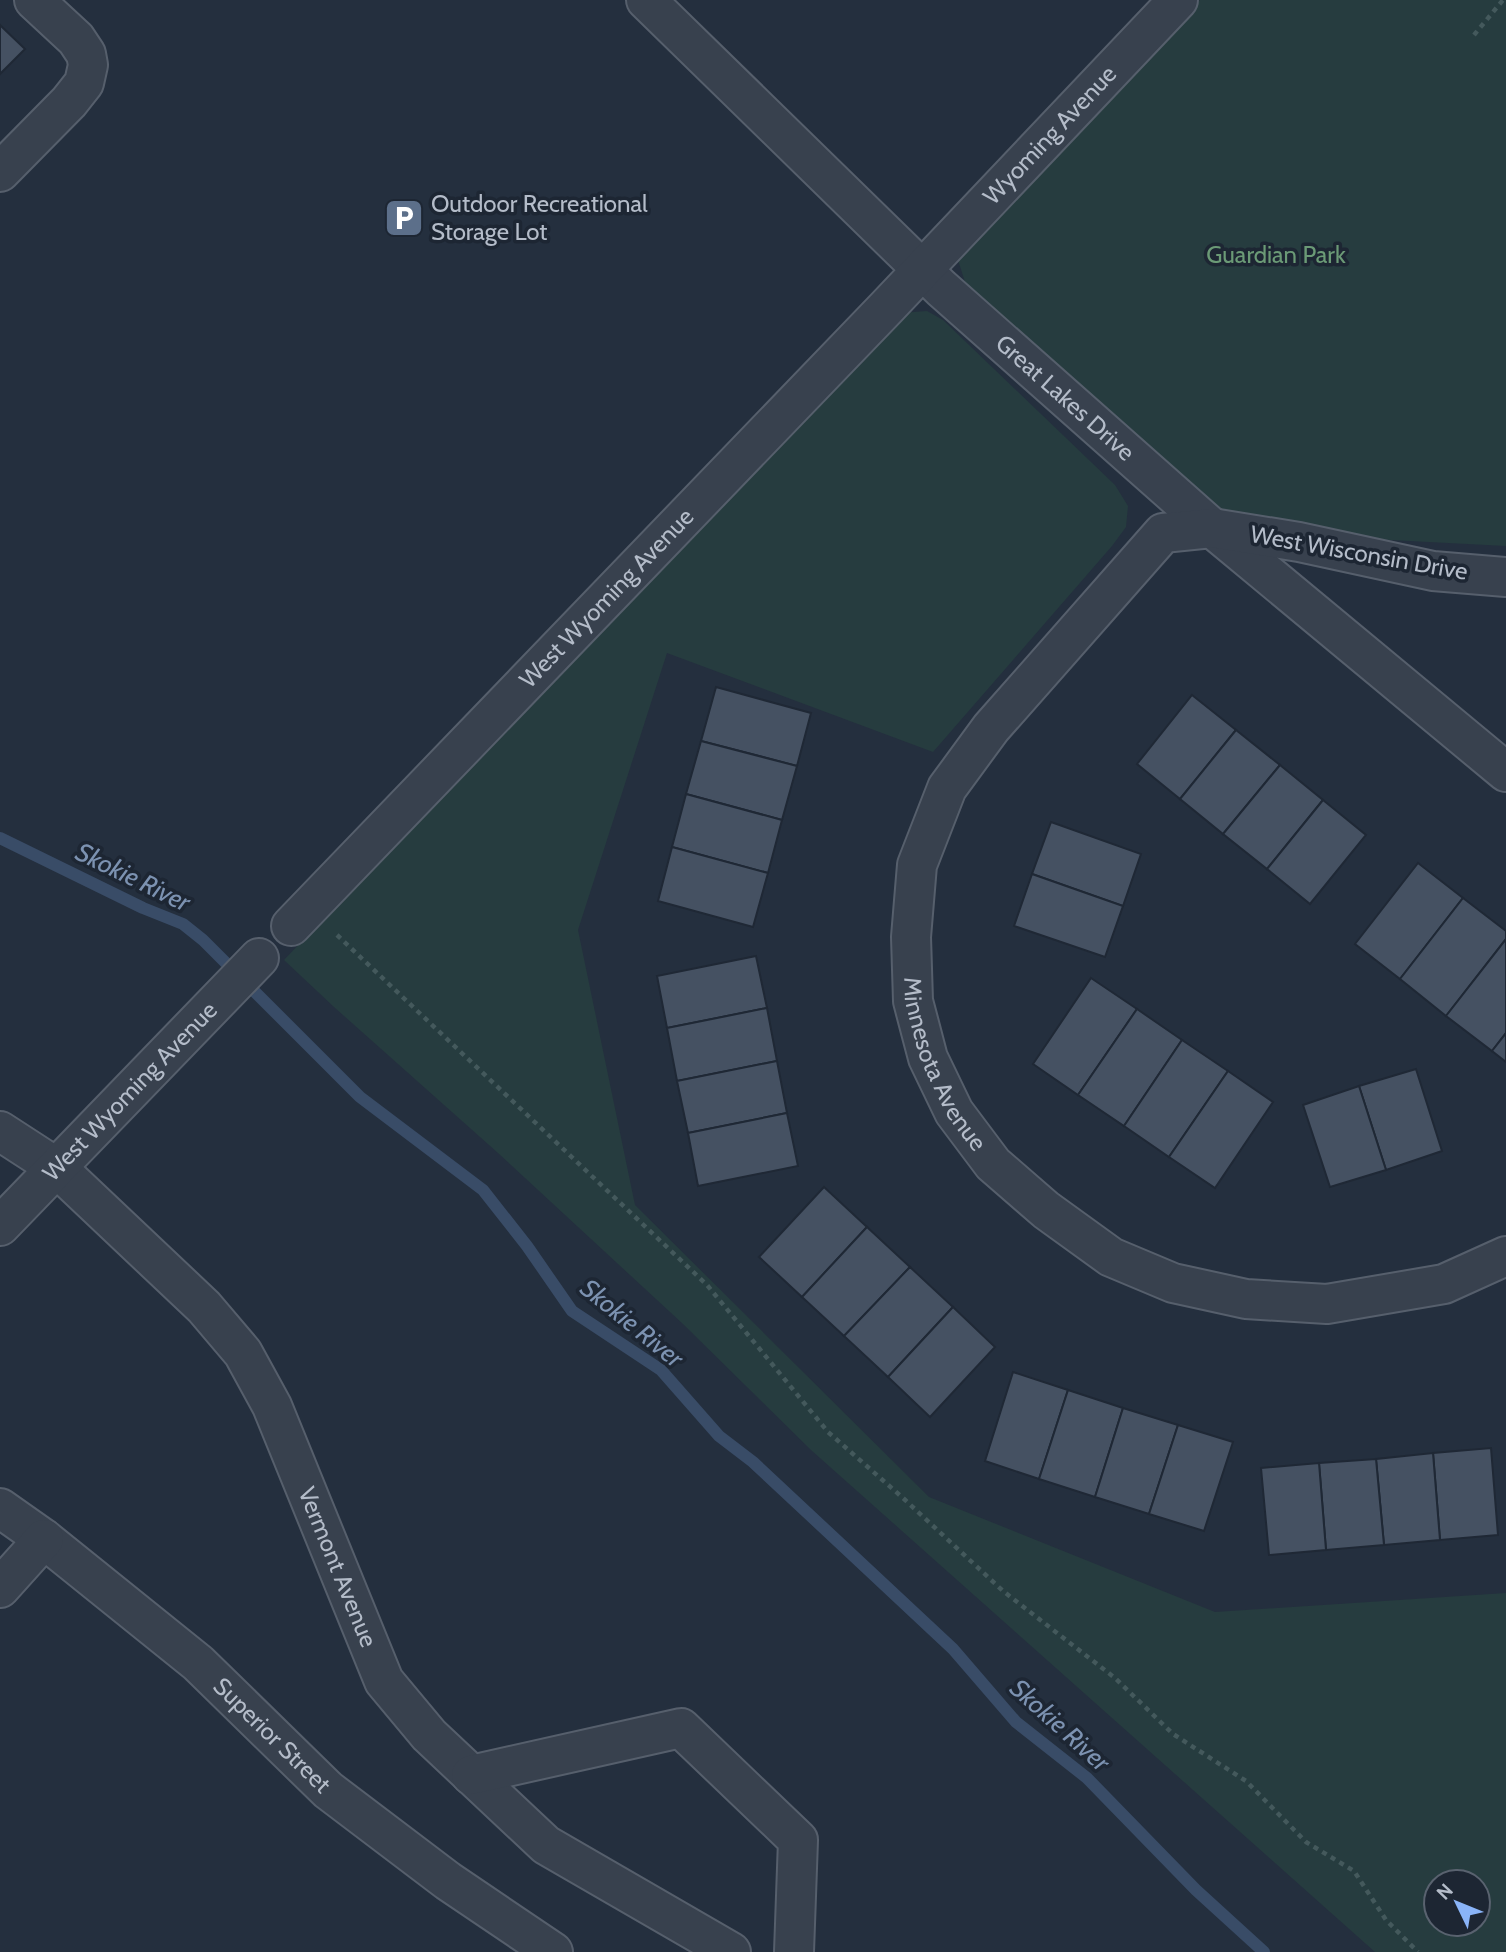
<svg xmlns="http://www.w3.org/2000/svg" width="1506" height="1952" viewBox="0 0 1506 1952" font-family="Cabin,sans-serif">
<rect width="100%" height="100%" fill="#242f3e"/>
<g fill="#263c3f" fill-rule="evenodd">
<path d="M1200,0H1506V546L1239,532L965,282L958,260L1048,160Z"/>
<path d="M927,311L943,320L1115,485L1128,506L1126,527L1112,546L933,752L667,653L578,930L635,1205L929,1497L1215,1612L1506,1593V1952H1375L811,1450L683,1324L498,1153L334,1007L284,960L901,313ZM1436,1882H1478V1924H1436Z"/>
</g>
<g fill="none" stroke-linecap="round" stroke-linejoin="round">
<path stroke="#394c67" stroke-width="12" d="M0,838L143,908L183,924L203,940L360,1097L483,1190L527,1246L572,1311L661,1370L719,1436L753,1462L953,1649L1016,1722L1087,1778L1196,1890L1264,1952"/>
</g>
<g fill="#455162" stroke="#1f2835" stroke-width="2">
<path d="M0,25L25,49L0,74Z"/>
<path d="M716,687L811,713L797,766L701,741Z"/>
<path d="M1192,695L1236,730L1180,799L1137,764Z"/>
<path d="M1236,730L1280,765L1223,834L1180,799Z"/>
<path d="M701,741L797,766L782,820L686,794Z"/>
<path d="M1280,765L1323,800L1267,869L1223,834Z"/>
<path d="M686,794L782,820L768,873L672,847Z"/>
<path d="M1323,800L1366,835L1310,904L1267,869Z"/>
<path d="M1051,822L1141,854L1123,906L1032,874Z"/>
<path d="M672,847L768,873L753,927L658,901Z"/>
<path d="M1418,863L1463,898L1400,979L1355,944Z"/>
<path d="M1032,874L1123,906L1105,957L1014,926Z"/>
<path d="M1463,898L1506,931V939L1446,1016L1400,979Z"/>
<path d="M1506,939V1033L1492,1051L1446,1016Z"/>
<path d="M756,956L767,1008L667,1028L657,976Z"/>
<path d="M1091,978L1137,1009L1078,1095L1033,1064Z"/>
<path d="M767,1008L777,1061L677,1081L667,1028Z"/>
<path d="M1137,1009L1182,1040L1124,1126L1078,1095Z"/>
<path d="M1506,1033V1062L1492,1051Z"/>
<path d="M1182,1040L1228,1071L1169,1157L1124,1126Z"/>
<path d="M777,1061L787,1113L688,1133L677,1081Z"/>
<path d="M1416,1069L1442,1151L1386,1170L1359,1086Z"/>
<path d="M1228,1071L1273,1102L1215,1188L1169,1157Z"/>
<path d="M1359,1086L1386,1170L1330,1187L1303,1105Z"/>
<path d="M787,1113L798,1166L698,1186L688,1133Z"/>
<path d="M824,1187L867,1227L802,1297L759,1257Z"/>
<path d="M867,1227L910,1267L844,1336L802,1297Z"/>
<path d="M910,1267L953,1307L888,1377L844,1336Z"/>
<path d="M953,1307L995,1347L930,1417L888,1377Z"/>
<path d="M1013,1372L1068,1390L1039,1479L985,1461Z"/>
<path d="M1068,1390L1123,1408L1095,1497L1039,1479Z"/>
<path d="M1123,1408L1178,1425L1149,1514L1095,1497Z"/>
<path d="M1178,1425L1233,1442L1204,1531L1149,1514Z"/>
<path d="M1491,1448L1498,1535L1440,1540L1433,1453Z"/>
<path d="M1433,1453L1440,1540L1384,1545L1376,1459Z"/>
<path d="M1376,1459L1384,1545L1326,1550L1319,1463Z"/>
<path d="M1319,1463L1326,1550L1269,1555L1261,1468Z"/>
</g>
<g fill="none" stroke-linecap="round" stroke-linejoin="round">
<g stroke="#565f6c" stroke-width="42">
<g id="minor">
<path id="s1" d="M646,0L941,288L1212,528L1506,772"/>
<path d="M0,172L69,102L84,83L88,65L86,54L76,39L34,0"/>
<path id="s2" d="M1506,577L1433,571L1299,542L1212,528L1163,533L991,728L947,788L917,865L911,937L913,1001L928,1058L954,1112L993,1164L1046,1210L1111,1257L1173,1283L1246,1299L1327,1304L1444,1284L1506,1256"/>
<path id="s3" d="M291,926L886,308L1178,0"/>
<path id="s4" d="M0,1131L57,1168L204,1307L243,1353L272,1406L384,1681L429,1735L546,1845L731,1952"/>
<path id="s5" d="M0,1226L259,958"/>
<path id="s6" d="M0,1508L44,1539L198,1663L328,1790L448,1881L553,1952"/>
<path d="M0,1588L44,1539"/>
<path d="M471,1775L681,1728L798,1840L794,1952"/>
</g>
</g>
<g stroke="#44595c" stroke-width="4.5" stroke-dasharray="5 5" stroke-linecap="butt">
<path d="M1474,35L1503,0"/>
<path d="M337,935L707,1285L828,1432L903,1498L1003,1591L1115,1678L1173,1734L1246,1781L1306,1842L1354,1871L1386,1920L1418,1952"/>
</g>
<use href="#minor" stroke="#38414e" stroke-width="38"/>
</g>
<defs>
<g id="parking-square" transform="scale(2.0125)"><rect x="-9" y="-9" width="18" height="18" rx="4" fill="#5c6f8a" stroke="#1d2633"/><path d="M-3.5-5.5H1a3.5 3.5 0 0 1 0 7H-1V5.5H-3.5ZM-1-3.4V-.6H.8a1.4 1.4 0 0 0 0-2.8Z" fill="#fff"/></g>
</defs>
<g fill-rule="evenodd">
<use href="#parking-square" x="404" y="218"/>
</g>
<g text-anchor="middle" stroke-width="7" stroke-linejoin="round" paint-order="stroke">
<g font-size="24" fill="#b4bcc9" stroke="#1d2633">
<text dy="8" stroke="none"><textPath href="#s3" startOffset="1096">Wyoming Avenue</textPath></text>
<text dy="8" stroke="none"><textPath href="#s1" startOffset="578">Great Lakes Drive</textPath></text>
<text transform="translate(1359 553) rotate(10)" y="8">West Wisconsin Drive</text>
<text dy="8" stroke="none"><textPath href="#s3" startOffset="455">West Wyoming Avenue</textPath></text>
<text dy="8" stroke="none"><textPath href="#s2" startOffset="971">Minnesota Avenue</textPath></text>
<text dy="8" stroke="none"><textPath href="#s5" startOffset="187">West Wyoming Avenue</textPath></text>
<text dy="8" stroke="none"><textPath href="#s4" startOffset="565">Vermont Avenue</textPath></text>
<text dy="8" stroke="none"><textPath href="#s6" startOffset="355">Superior Street</textPath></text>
</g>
<g font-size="24" fill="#b4bcc9" stroke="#1d2633" text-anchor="start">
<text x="431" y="212">Outdoor Recreational<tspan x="431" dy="28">Storage Lot</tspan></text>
</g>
<g font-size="24" fill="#6b9a76" stroke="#1d2633">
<text x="1276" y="263">Guardian Park</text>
</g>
<g font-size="26" font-style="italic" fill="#7c92b1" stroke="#1d2633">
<text transform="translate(133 877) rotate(26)" y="9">Skokie River</text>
<text transform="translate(632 1323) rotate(39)" y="9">Skokie River</text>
<text transform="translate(1060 1725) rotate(42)" y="9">Skokie River</text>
</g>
</g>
<g transform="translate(1457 1903) rotate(313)"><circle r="33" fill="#1d2633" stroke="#59626f" stroke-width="2"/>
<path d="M0-5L12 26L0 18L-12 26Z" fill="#8ab4f8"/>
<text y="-10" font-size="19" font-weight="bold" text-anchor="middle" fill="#b4bcc9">N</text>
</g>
</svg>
